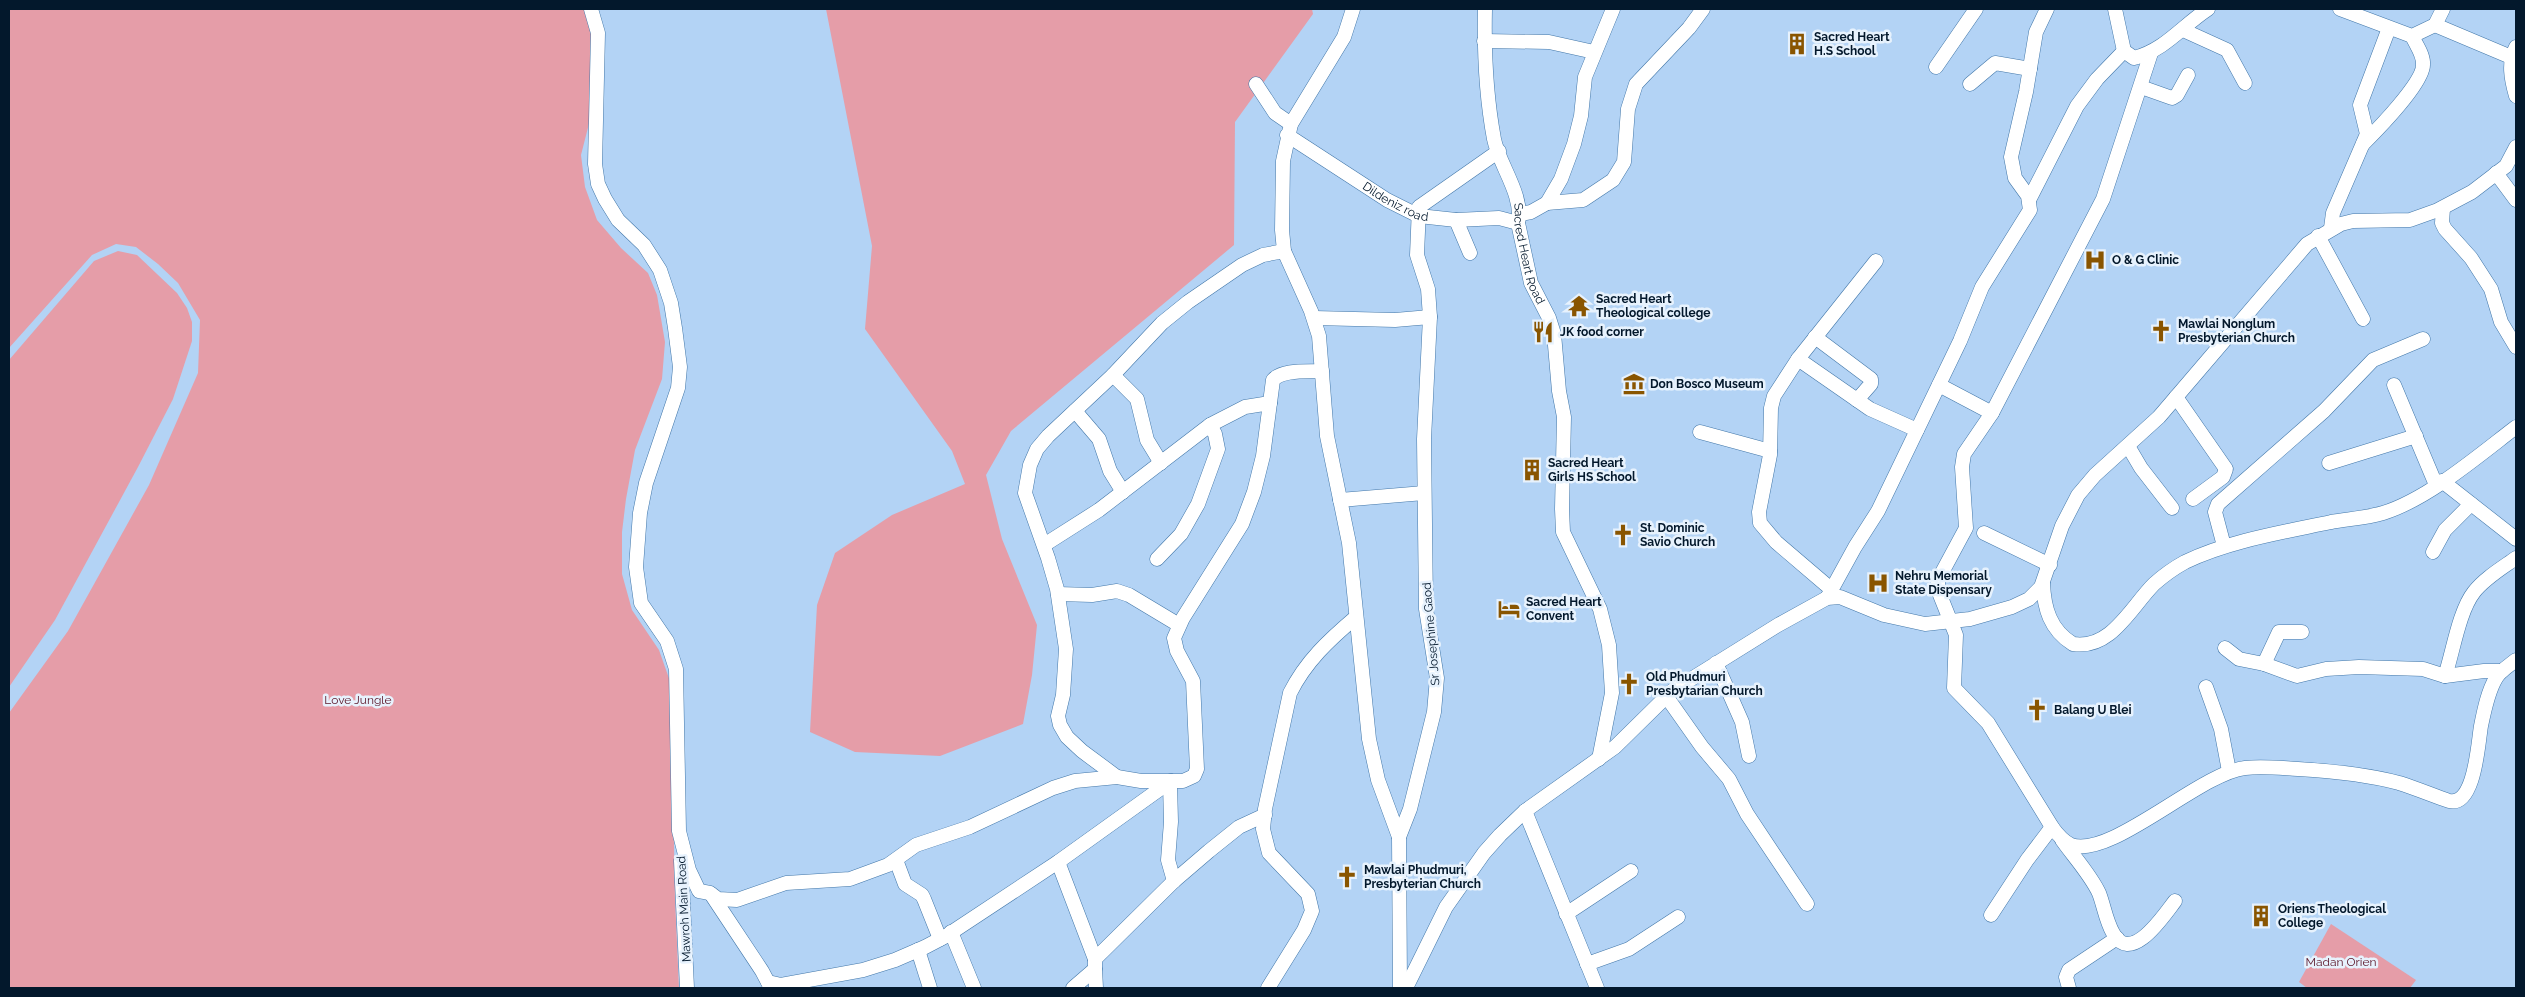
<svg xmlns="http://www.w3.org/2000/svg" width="2525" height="997" viewBox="0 0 2525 997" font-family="Raleway,sans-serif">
<rect width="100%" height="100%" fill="#b3d3f5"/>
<g fill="#e59da8">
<path d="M9,9H586L592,24L594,104L581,155L585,187L597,220L621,248L648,273L657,295L665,342L662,379L635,450L626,499L622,532V574L632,610L659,650L671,684L675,898L679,988H9V713L68,631L149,485L198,373L200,320L178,283L158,264L136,247L116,244L92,255L9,348Z"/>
<path d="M826,9H1312L1313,14L1235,122L1234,245L1011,431L986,475L1002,539L1037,625L1032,675L1023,724L940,756L855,752L810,732L817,605L835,553L892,515L965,484L952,451L865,329L872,246Z"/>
<path d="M118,251L137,255L177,293L187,308L192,322V341L173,399L138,467L55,620L9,687V360L94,261Z"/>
<path d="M2331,924L2416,980L2410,988H2307L2299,982Z"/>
</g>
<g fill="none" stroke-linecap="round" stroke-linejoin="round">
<g stroke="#4277a9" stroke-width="15">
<g id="minor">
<path d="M591,9L598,33L595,164L598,184L605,199L618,220L644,245L660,270L671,303L675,328L680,367L678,388L646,483L640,513L636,567L641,603L667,641L676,669L679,831L689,870L699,891L710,893L718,899L737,900L786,883L850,879L888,865L916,845L970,827L1053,788L1075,781L1117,777L1141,781H1183L1194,776L1197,769L1193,681L1177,651L1174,638L1183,618L1242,524L1254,492L1263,456L1273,380C1283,369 1308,372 1322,371"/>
<path d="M1353,9L1344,37L1291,124L1283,161L1282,230L1284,251L1311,311L1319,336L1327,436L1349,543L1369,739L1378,780L1399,837"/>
<path id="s1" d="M1485,9C1484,53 1486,96 1494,139C1499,165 1524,195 1518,223L1531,283L1549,318L1554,334L1559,391L1564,417L1562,509L1563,532L1600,609L1609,645L1612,693L1599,759"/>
<path d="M2115,9L2124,51L2134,58C2165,50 2182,26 2208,9"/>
<path d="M2340,9L2412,36L2435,25L2443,9"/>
<path d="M2435,25L2511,57"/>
<path d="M2183,30L2227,50L2245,83"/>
<path d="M1484,41L1549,42L1594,52"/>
<path d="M2516,47C2508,62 2511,79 2516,96"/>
<path d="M2151,53L2103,199L1992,413L1964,454L1962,467L1966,528L1938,580V590L1956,635L1954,688L1988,723L2052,827C2057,834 2063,841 2071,845C2111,859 2200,773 2245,768C2262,766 2280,768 2298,769C2331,771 2366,774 2399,783C2415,788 2432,795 2449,801C2475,807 2478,743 2481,726C2484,711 2488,691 2496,678C2500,671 2510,665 2516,660"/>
<path d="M1936,67L1976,9"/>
<path d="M1256,84L1275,113L1291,124"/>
<path d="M1970,84L1995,63L2030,69"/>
<path d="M2141,87L2172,98L2177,95L2188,75"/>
<path id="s2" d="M1287,135L1387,200L1419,216L1456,220L1499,218L1518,223"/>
<path d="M2363,144C2377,130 2423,83 2423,65C2424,55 2416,45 2412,36"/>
<path d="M2496,173L2516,200"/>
<path d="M2029,200L2077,106L2097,79L2124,51"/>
<path d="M1547,203L1583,200L1613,180L1624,162L1628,109L1636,84L1689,28L1703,9"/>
<path d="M2443,208L2442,223L2445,229L2471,258L2491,289L2501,322L2516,347"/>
<path d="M1520,214L1531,212L1547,203L1561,179L1574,144L1581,116L1585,77L1613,9"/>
<path d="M1456,220L1470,253"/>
<path d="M2331,228L2333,213L2367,134L2360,105L2389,28"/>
<path d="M2318,236L2363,319"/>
<path d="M1314,318L1395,320L1430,317"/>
<path d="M1815,337L1871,379V384L1857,400"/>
<path d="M1798,359L1870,409L1917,430"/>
<path d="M1113,375L1137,399L1147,440L1161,463"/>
<path d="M1939,385L1992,413"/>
<path d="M2394,385L2436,485"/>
<path d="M2176,397L2226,469L2223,477L2193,499"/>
<path d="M1075,411L1099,439L1110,471L1123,492"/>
<path d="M1700,432L1770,451"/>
<path d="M2128,446L2141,468L2172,508"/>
<path d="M2329,463L2416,436"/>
<path d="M2442,481L2516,539"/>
<path d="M1340,500L1424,493"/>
<path d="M1984,533L2050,565"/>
<path d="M1044,545L1099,510L1210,425L1245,407L1270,403"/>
<path d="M2224,546L2215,512L2218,504L2324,411L2373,360L2423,339"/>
<path d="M2433,552L2445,530L2471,504"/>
<path d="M1157,559L1181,534L1198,504L1218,449L1215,434L1210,425"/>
<path d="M2043,583C2044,608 2050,630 2073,644C2111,650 2131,607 2154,584C2163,576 2174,568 2185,562C2228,541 2284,532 2331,522C2348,519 2366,518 2383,513C2428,499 2478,456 2516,427"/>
<path d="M1831,589L1776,542L1760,523L1759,512L1770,455L1771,408L1774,396L1798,359L1876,261"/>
<path d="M1058,594L1092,595L1117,591L1129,595L1179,625"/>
<path d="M1827,598L1855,547L1878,511L1960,341L1982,287L2030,210L2028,196L2015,178L2011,157L2026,92L2036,32L2047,9"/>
<path d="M2225,648L2239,659L2264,664L2297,676L2326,669L2359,667L2423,669L2445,676L2484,671H2502"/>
<path d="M1716,663L1742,722L1749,756"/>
<path d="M2264,664L2279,632H2302"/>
<path d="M2445,676C2453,652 2459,611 2474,592C2485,578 2502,568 2516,558"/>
<path d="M2206,687L2221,729L2229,771"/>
<path d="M1666,696L1702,747L1729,779L1747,814L1807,904"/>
<path d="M1117,777L1082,751L1067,737L1060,725L1058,716L1063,695L1066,649L1057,589L1048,558L1025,493L1030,465L1037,449L1048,436L1113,375L1162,323L1188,302L1242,265L1263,255L1284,251"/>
<path d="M1170,783L1171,822L1168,860L1174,881"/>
<path d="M1525,811L1597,988"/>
<path d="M2062,840C2074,857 2090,874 2099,893C2104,906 2106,921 2113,933C2131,966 2164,915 2175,901"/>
<path d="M896,860L905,884L922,895L924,899L940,939"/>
<path d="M681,861L687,988"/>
<path d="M1058,862L1095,959"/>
<path d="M711,894L762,971L771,988"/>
<path d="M1566,914L1631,871"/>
<path d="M1991,915L2027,860L2052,827"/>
<path d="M951,932L974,988"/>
<path d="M918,950L930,988"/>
<path d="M1587,964L1629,949L1678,917"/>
<path d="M1095,969L1096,988"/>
<path d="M768,982L781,985L863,970L895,960L925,947L946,936L1058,862L1171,781"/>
<path d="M1073,988L1095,969V959L1174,881L1209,851L1239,827L1265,815"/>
<path d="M1268,988L1304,930L1312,911L1308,894L1269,853L1263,829L1265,809L1290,693C1306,661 1329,640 1356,617"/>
<path d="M1400,988L1399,837L1410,809L1434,712L1437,678L1426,609L1424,439L1430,317L1428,289L1417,255L1419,207L1499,151"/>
<path d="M1406,988L1446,907L1484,853L1500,835L1525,811L1615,747L1672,691L1778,625L1827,598L1840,597L1884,615L1925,624L1970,619L2012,607L2029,599L2041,587L2062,526L2078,495L2095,475L2159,417L2307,244L2341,224L2353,221L2410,220L2438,210L2472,192L2506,166L2516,147"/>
<path d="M2069,988L2066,977L2069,970L2117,938"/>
</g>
</g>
<use href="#minor" stroke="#fff" stroke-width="14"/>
</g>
<defs>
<g id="building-bare" transform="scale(1.725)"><path d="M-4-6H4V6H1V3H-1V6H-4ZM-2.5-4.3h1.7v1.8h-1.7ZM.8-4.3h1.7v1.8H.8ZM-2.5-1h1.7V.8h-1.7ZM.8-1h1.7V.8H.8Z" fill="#895500" stroke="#e7f2fd" stroke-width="2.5" paint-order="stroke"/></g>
<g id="hospital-bare" transform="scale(1.725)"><path d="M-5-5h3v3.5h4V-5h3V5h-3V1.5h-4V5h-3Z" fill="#895500" stroke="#e7f2fd" stroke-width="2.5" paint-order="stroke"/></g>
<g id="temple-bare" transform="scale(1.725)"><path d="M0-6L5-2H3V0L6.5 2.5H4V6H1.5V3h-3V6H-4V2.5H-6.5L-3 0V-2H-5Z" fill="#895500" stroke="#e7f2fd" stroke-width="2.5" paint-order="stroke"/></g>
<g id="church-bare" transform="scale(1.725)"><path d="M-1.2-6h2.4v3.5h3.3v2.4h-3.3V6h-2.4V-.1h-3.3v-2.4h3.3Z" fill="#895500" stroke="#e7f2fd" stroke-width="2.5" paint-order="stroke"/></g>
<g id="restaurant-bare" transform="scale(1.725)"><path d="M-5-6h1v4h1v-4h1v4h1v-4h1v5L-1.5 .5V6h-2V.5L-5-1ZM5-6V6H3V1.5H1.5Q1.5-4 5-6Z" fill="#895500" stroke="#e7f2fd" stroke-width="2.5" paint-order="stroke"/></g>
<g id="museum-bare" transform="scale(1.725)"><path d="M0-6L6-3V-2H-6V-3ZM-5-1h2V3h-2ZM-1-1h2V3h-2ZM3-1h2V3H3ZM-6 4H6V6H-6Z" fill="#895500" stroke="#e7f2fd" stroke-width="2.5" paint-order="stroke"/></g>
<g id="hotel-bare" transform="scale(1.725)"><path d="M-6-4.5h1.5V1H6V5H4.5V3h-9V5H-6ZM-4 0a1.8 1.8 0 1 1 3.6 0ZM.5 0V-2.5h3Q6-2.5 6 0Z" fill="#895500" stroke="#e7f2fd" stroke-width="2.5" paint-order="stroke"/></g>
</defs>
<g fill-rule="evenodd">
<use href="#building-bare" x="1797" y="44"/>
<use href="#hospital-bare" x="2095" y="260"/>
<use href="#temple-bare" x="1579" y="306"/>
<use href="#church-bare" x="2161" y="331"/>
<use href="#restaurant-bare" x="1543" y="332"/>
<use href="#museum-bare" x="1634" y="384"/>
<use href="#building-bare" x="1532" y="470"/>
<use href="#church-bare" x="1623" y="535"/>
<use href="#hospital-bare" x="1878" y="583"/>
<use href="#hotel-bare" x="1509" y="609"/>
<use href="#church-bare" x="1629" y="684"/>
<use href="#church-bare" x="2037" y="710"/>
<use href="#church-bare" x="1347" y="877"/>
<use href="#building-bare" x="2261" y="916"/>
</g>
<g text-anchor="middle" stroke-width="5" stroke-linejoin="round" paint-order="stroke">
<g font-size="12" font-weight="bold" fill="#03182c" stroke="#e7f2fd" text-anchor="start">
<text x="1814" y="41">Sacred Heart<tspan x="1814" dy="14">H.S School</tspan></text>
<text x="2112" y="264">O &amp; G Clinic</text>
<text x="1596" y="303">Sacred Heart<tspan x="1596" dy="14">Theological college</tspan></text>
<text x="2178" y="328">Mawlai Nonglum<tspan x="2178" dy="14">Presbyterian Church</tspan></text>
<text x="1560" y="336">JK food corner</text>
<text x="1650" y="388">Don Bosco Museum</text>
<text x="1548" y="467">Sacred Heart<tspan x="1548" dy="14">Girls HS School</tspan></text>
<text x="1640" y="532">St. Dominic<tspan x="1640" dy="14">Savio Church</tspan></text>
<text x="1895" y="580">Nehru Memorial<tspan x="1895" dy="14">State Dispensary</tspan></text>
<text x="1526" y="606">Sacred Heart<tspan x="1526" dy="14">Convent</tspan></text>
<text x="1646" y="681">Old Phudmuri<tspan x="1646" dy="14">Presbytarian Church</tspan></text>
<text x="2054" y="714">Balang U Blei</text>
<text x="1364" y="874">Mawlai Phudmuri,<tspan x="1364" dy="14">Presbyterian Church</tspan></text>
<text x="2278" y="913">Oriens Theological<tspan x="2278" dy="14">College</tspan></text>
</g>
<g font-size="12" fill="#03182c" stroke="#e7f2fd">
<text dy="4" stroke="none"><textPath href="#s2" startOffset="128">Dildeniz road</textPath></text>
<text dy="4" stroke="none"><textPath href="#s1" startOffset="251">Sacred Heart Road</textPath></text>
<text transform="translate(1431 634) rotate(-95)" y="4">Sr Josephine Gaod</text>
<text transform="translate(684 909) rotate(-93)" y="4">Mawroh Main Road</text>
</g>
<g font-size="12" fill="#5b1528" stroke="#e7f2fd">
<text x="358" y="704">Love Jungle</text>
<text x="2341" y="966">Madan Orien</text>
</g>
</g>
<rect width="2525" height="997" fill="none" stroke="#03182c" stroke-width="20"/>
</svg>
